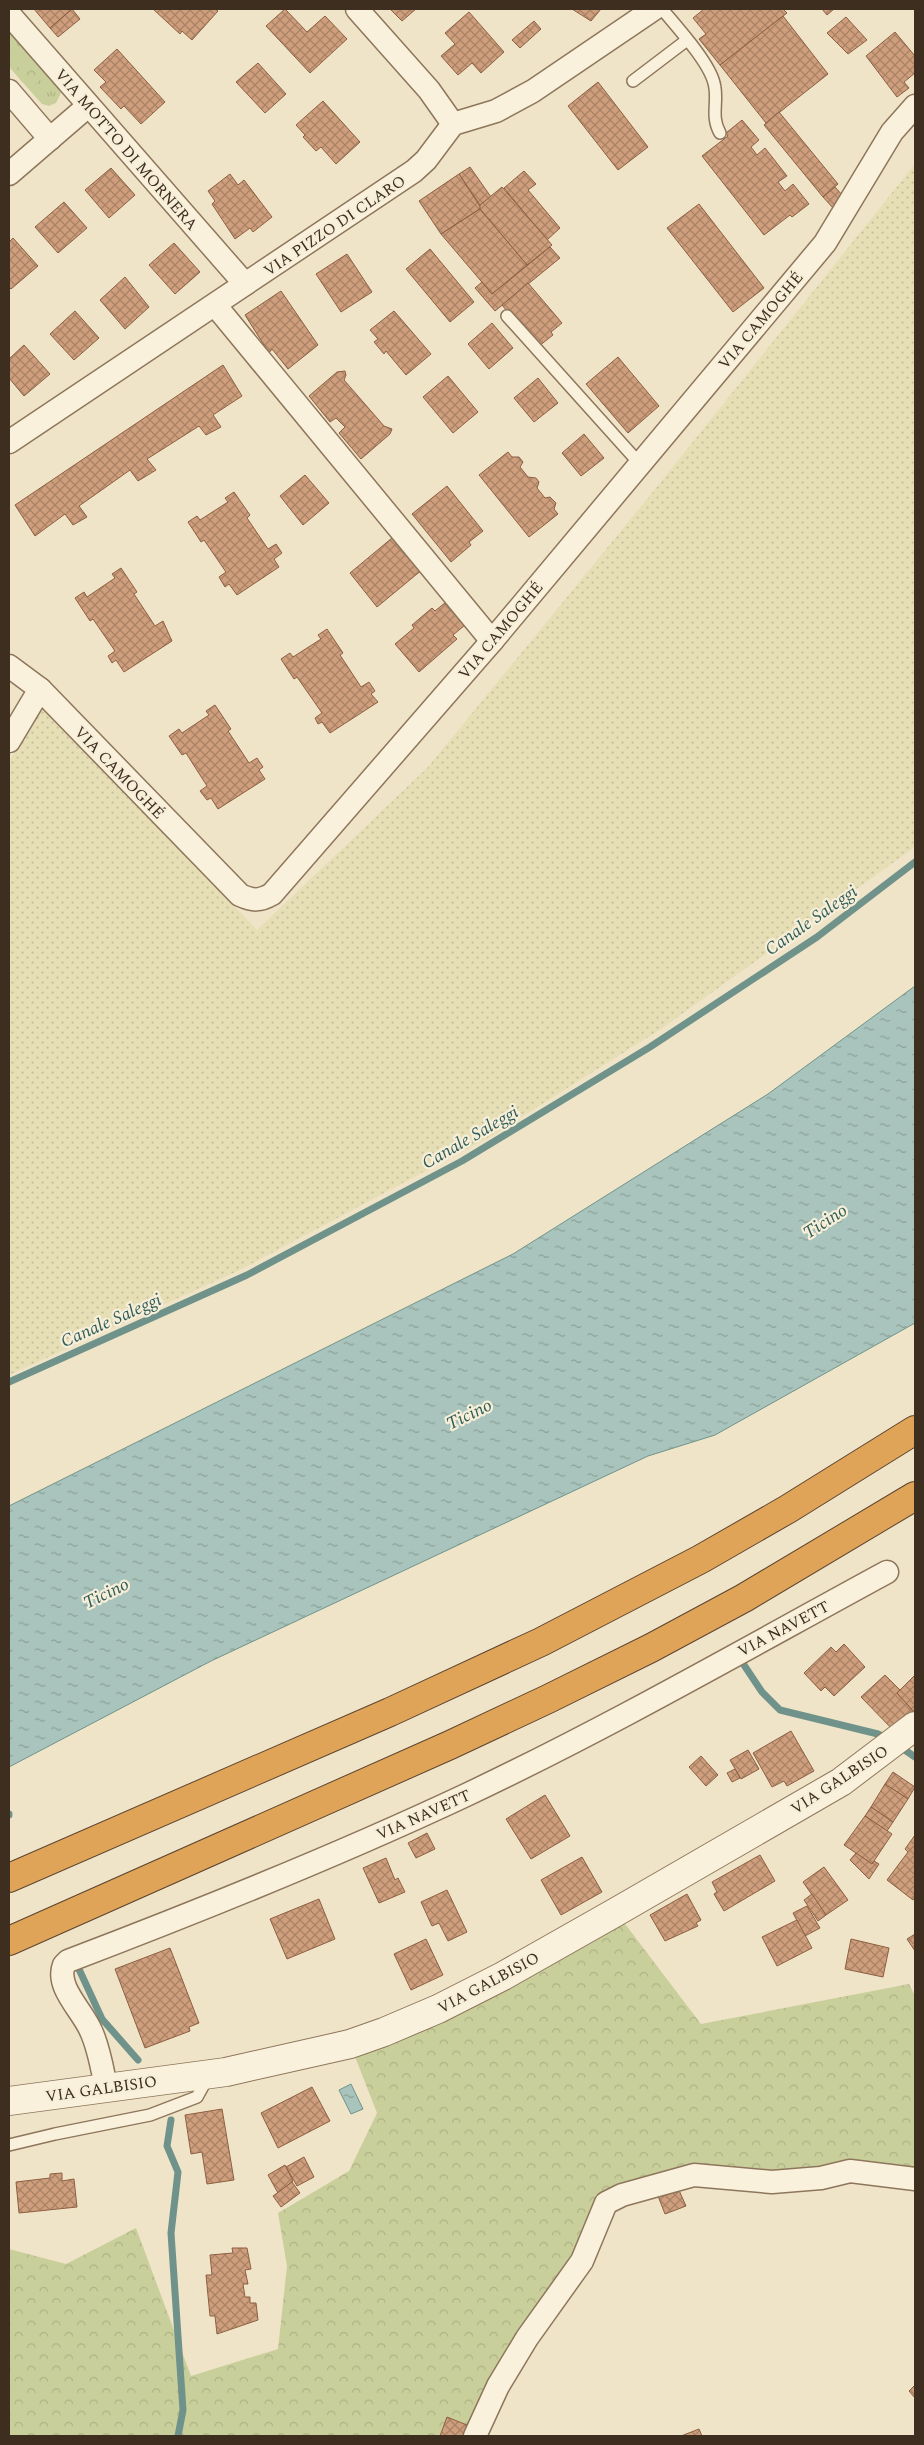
<svg xmlns="http://www.w3.org/2000/svg" width="924" height="2445" viewBox="0 0 924 2445" font-family="Spectral,serif">
<defs>
<pattern id="farmland-dots" width="8" height="8" patternUnits="userSpaceOnUse" patternTransform="scale(1.25)"><rect width="8" height="8" fill="#e6deb5"/><path d="M2 2h.1M6 6h.1" fill="none" stroke="#c6bf9b" stroke-width="1.8" stroke-linecap="round"/></pattern>
<pattern id="grass-tufts" width="24" height="20" patternUnits="userSpaceOnUse" patternTransform="scale(1.25)"><rect width="24" height="20" fill="#c9cf9b"/><path d="M3 7l-1-3M5 7V3M7 7l1-3M15 17l-1-3M17 17v-4M19 17l1-3" fill="none" stroke="#aeb285"/></pattern>
<pattern id="forest-crowns" width="20" height="18" patternUnits="userSpaceOnUse" patternTransform="scale(1.25)"><rect width="20" height="18" fill="#c9cf9b"/><path d="M2 6a3 3 0 1 1 6 0M12 15a3 3 0 1 1 6 0" fill="none" stroke="#aeb285"/></pattern>
<pattern id="water-ripples" width="26" height="14" patternUnits="userSpaceOnUse" patternTransform="scale(1.25)"><rect width="26" height="14" fill="#a9c4bc"/><path d="M2 4q2-2 4 0t4 0M15 11q2-2 4 0t4 0" fill="none" stroke="#8ba098"/></pattern>
<pattern id="building-cross-hatch" width="8" height="8" patternUnits="userSpaceOnUse" patternTransform="scale(1.25)"><rect width="8" height="8" fill="#cf9f7d"/><path d="M0 0l8 8M0 8l8-8" fill="none" stroke="#a98266"/></pattern>
</defs>
<rect width="100%" height="100%" fill="#f0e4c8"/>
<path fill="url(#farmland-dots)" d="M915,164V847L661,1029L493,1135L240,1270L9,1375V761L44,705L257,930L428,767L652,493Z"/>
<path fill="url(#grass-tufts)" d="M9,30L58,86L61,93L56,103L49,106L42,104L9,67Z"/>
<g fill="url(#forest-crowns)">
<circle cx="30" cy="73" r="12"/>
<path d="M616,1912L701,2024L909,1984L915,1996V2179L714,2176L622,2195L475,2436H9V2249L66,2264L136,2228L191,2376L278,2349L287,2266L278,2213L349,2171L377,2113L350,2044Z"/>
</g>
<g fill="url(#water-ripples)" stroke="#6f938a">
<path d="M915,986V1323L715,1435L648,1456L211,1661L9,1767V1506L513,1254L768,1094Z"/>
<path d="M351,2084L363,2109L351,2114L339,2090Z"/>
</g>
<g fill="none" stroke-linecap="round" stroke-linejoin="round">
<g stroke="#6f938a" stroke-width="7">
<path d="M9,1382L247,1275L462,1161L650,1047L817,937L915,862"/>
<path d="M744,1665L762,1692L780,1710L878,1734L888,1739"/>
<path d="M899,1746L915,1757"/>
<path d="M9,1814V1815"/>
<path d="M78,1967L102,2019L138,2060"/>
<path d="M171,2120L167,2146L178,2172L171,2233L183,2410L178,2436"/>
</g>
</g>
<g fill="url(#building-cross-hatch)" stroke="#8d5f41">
<path d="M34,9H72L50,28Z"/>
<path d="M72,9L80,19L58,37L50,28Z"/>
<path d="M153,9H215L218,11L192,40L182,31L180,34Z"/>
<path d="M285,9L307,32L325,16L347,39L310,73L266,26Z"/>
<path d="M390,9H416L402,21Z"/>
<path d="M572,9H601L591,21Z"/>
<path d="M704,9H783L787,13L720,65L699,39L706,34L693,18Z"/>
<path d="M822,9H834L827,15Z"/>
<path d="M469,12L504,52L481,73L472,63L458,75L441,56L455,44L445,33Z"/>
<path d="M783,16L828,74L766,123L720,65Z"/>
<path d="M846,17L867,40L848,54L827,33Z"/>
<path d="M534,21L541,29L520,48L512,40Z"/>
<path d="M895,32L915,56V73L904,82L909,88L897,97L866,56Z"/>
<path d="M117,49L165,102L141,124L124,106L121,109L100,87L106,82L94,70Z"/>
<path d="M258,63L286,94L265,113L236,82Z"/>
<path d="M598,82L648,147L618,170L568,106Z"/>
<path d="M323,101L360,142L336,164L321,147L316,151L303,137L305,135L296,125Z"/>
<path d="M779,112L838,184L823,197L764,125Z"/>
<path d="M742,120L759,140L751,147L757,155L765,148L787,176L778,182L785,191L793,184L809,204L792,217L790,215L764,235L702,156L728,136L726,133Z"/>
<path d="M470,167L491,197L480,205L459,174Z"/>
<path d="M111,168L135,195L109,218L85,190Z"/>
<path d="M524,171L536,184L528,190L560,228L547,240L504,188Z"/>
<path d="M230,174L238,185L244,180L272,217L253,232L250,228L235,239L212,204L215,201L208,191Z"/>
<path d="M459,174L481,208L441,234L419,201Z"/>
<path d="M502,187L552,245L527,265L480,209V205Z"/>
<path d="M835,187L843,196L834,209L823,197Z"/>
<path d="M64,202L87,228L58,253L35,227Z"/>
<path d="M699,204L764,288L733,312L667,228Z"/>
<path d="M480,209L527,265L492,294L441,234Z"/>
<path d="M13,238L38,266L11,289L9,287V242Z"/>
<path d="M174,243L200,272L175,294L149,265Z"/>
<path d="M550,247L560,258L495,311L475,288L482,282L492,294Z"/>
<path d="M430,249L474,302L450,322L406,269Z"/>
<path d="M347,254L372,292L341,312L316,274Z"/>
<path d="M125,277L149,307L125,329L100,300Z"/>
<path d="M528,283L562,323L551,332L553,335L539,346L524,332L502,305Z"/>
<path d="M281,291L318,345L288,369L272,349L269,353L245,315Z"/>
<path d="M75,311L99,338L74,360L50,334Z"/>
<path d="M394,311L431,354L406,375L386,351L384,354L374,342L378,339L370,330Z"/>
<path d="M492,323L513,348L489,369L468,344Z"/>
<path d="M24,345L50,374L24,396L9,378V359Z"/>
<path d="M618,357L659,406L628,433L586,384Z"/>
<path d="M223,365L242,396L213,415L221,427L206,435L199,426L147,459L156,470L138,481L130,470L79,506L87,517L73,525L65,514L35,536L15,505Z"/>
<path d="M345,371L346,375L344,380L384,426L392,429L390,434L361,459L339,433L345,427L336,418L330,422L309,396L337,372Z"/>
<path d="M448,376L478,412L453,433L423,397Z"/>
<path d="M538,378L558,403L534,422L514,398Z"/>
<path d="M584,434L604,458L581,476L562,453Z"/>
<path d="M508,452L512,457H519L523,462L520,467L528,477L536,478L539,482L537,488L545,498L550,497L556,503L554,509L558,514L529,537L479,475Z"/>
<path d="M305,475L329,503L303,525L280,496Z"/>
<path d="M447,486L483,531L469,542L471,545L451,562L412,514Z"/>
<path d="M234,492L250,515L247,518L268,549L276,544L282,553L274,559L279,567L237,595L229,584L225,587L219,577L226,572L204,540L201,542L188,522L197,516L200,520L228,502L225,498Z"/>
<path d="M392,538L423,569L377,607L350,573Z"/>
<path d="M121,568L137,592L134,594L155,626L163,621L172,641L124,672L116,660L112,663L108,656L115,651L93,619L90,621L75,598L84,592L87,597L115,578L112,574Z"/>
<path d="M446,602L465,625L453,635L457,639L419,672L395,644L414,628L412,625L432,608L435,611Z"/>
<path d="M327,629L343,653L340,655L361,687L369,682L375,691L371,694L378,702L330,733L322,722L318,724L315,718L322,713L297,677L294,679L281,659L290,653L293,657L321,639L318,635Z"/>
<path d="M215,705L231,729L228,731L249,763L257,758L263,767L259,770L265,779L218,809L211,798L207,800L200,791L207,786L186,753L182,755L169,736L179,729L182,733L209,715L206,711Z"/>
<path d="M844,1644L865,1667L834,1696L825,1687L821,1691L804,1673L831,1647L836,1652Z"/>
<path d="M885,1675L900,1690L897,1693L915,1713L896,1733L861,1697Z"/>
<path d="M915,1675V1713L897,1693Z"/>
<path d="M791,1731L814,1771L787,1786L784,1781L772,1787L753,1753Z"/>
<path d="M748,1750L759,1769L741,1779L730,1760Z"/>
<path d="M701,1756L718,1775L706,1786L689,1767Z"/>
<path d="M735,1769L740,1778L732,1782L727,1773Z"/>
<path d="M893,1772L915,1787L908,1799L885,1784Z"/>
<path d="M885,1784L908,1799L893,1822L871,1807Z"/>
<path d="M545,1795L570,1836L531,1859L506,1819Z"/>
<path d="M871,1807L893,1822L887,1831L865,1816Z"/>
<path d="M865,1816L892,1834L872,1864L844,1845Z"/>
<path d="M427,1833L435,1849L416,1858L408,1843Z"/>
<path d="M915,1835V1897L913,1900L887,1880L908,1852L905,1849Z"/>
<path d="M856,1853L872,1864L874,1861L879,1864L869,1879L850,1860Z"/>
<path d="M760,1855L775,1881L724,1911L714,1894L717,1892L712,1882Z"/>
<path d="M582,1857L602,1892L561,1915L541,1880Z"/>
<path d="M386,1858L395,1880L398,1878L405,1892L379,1903L363,1868Z"/>
<path d="M824,1867L848,1900L826,1915L803,1882Z"/>
<path d="M447,1890L467,1932L448,1941L439,1923L432,1926L421,1902Z"/>
<path d="M687,1894L701,1920L696,1923L698,1926L665,1941L650,1915Z"/>
<path d="M812,1894L826,1915L818,1921L804,1900Z"/>
<path d="M319,1899L335,1939L287,1959L270,1919Z"/>
<path d="M807,1906L820,1928L805,1936L793,1913Z"/>
<path d="M797,1920L812,1948L777,1966L762,1937Z"/>
<path d="M915,1934V1951L907,1939Z"/>
<path d="M426,1939L443,1975L411,1990L394,1954Z"/>
<path d="M851,1939L889,1948L883,1977L845,1969Z"/>
<path d="M170,1948L199,2023L189,2027L190,2031L145,2048L115,1969Z"/>
<path d="M312,2087L330,2121L278,2148L261,2113Z"/>
<path d="M222,2109L234,2180L207,2184L202,2152L191,2154L185,2115Z"/>
<path d="M304,2157L314,2177L297,2186L286,2167Z"/>
<path d="M285,2165L293,2181L278,2193L268,2175Z"/>
<path d="M62,2173V2181L74,2179L77,2207L19,2213L16,2182L50,2178V2174Z"/>
<path d="M292,2182L300,2193L281,2207L273,2196Z"/>
<path d="M678,2188L686,2206L665,2214L658,2196Z"/>
<path d="M232,2248H247L251,2269L245,2270L248,2284H243L245,2297H250V2303H256L258,2320L217,2334L215,2316H210L206,2275H212L210,2255L233,2253Z"/>
<path d="M915,2385V2398L909,2391Z"/>
<path d="M447,2417L467,2425L463,2436H440Z"/>
<path d="M699,2429L702,2436H681Z"/>
</g>
<g fill="none" stroke-linecap="round" stroke-linejoin="round">
<g stroke="#8d765c" stroke-width="14">
<g id="service">
<path d="M662,9C677,27 709,62 714,83C719,100 710,116 720,133"/>
<path d="M633,81L687,40"/>
<path d="M507,316L640,464"/>
<path d="M9,2145L55,2134L150,2115L197,2097L208,2077"/>
</g>
</g>
<g stroke="#8d765c" stroke-width="25">
<g id="minor">
<path d="M357,9L429,90L453,124"/>
<path d="M9,14L245,284"/>
<path d="M9,91L50,139"/>
<path d="M9,174L88,106"/>
<path d="M215,305L492,641"/>
<path d="M9,442L414,171L426,160L453,124L496,111L533,91L654,9"/>
<path d="M9,666L40,689L9,741"/>
<path d="M40,689L240,895C253,901 260,901 272,894L492,641L825,243L892,132L915,106"/>
<path d="M106,2087C102,2068 99,2048 91,2031C83,2011 55,1987 64,1965L68,1961C202,1910 334,1857 464,1796C608,1728 747,1648 887,1572"/>
<path d="M475,2436L498,2386L527,2338L582,2261L606,2203L622,2195L694,2175L772,2182L821,2178L850,2171L915,2179"/>
</g>
</g>
<g stroke="#8d765c" stroke-width="30">
<path id="tertiary" d="M9,2101L226,2072L350,2044L384,2032L438,2009L503,1976L616,1912L841,1782L915,1726"/>
</g>
<g stroke="#5b4430" stroke-width="30">
<g id="motorway">
<path d="M9,1878L390,1712L541,1642L701,1559L788,1509L915,1430"/>
<path d="M9,1941L450,1745L548,1699L651,1648L744,1598L915,1496"/>
</g>
</g>
<use href="#service" stroke="#faf1dc" stroke-width="11"/>
<use href="#minor" stroke="#faf1dc" stroke-width="22"/>
<use href="#tertiary" stroke="#faf1dc" stroke-width="28"/>
<use href="#motorway" stroke="#e0a458" stroke-width="28"/>
</g>
<g text-anchor="middle" stroke-width="4.5" stroke-linejoin="round" paint-order="stroke">
<g font-size="16" fill="#3d2e20" stroke="#f7eed8">
<text transform="translate(127 149) rotate(49)" y="6">VIA MOTTO DI MORNERA</text>
<text transform="translate(334 225) rotate(-34)" y="6">VIA PIZZO DI CLARO</text>
<text transform="translate(760 320) rotate(-50)" y="6">VIA CAMOGHÉ</text>
<text transform="translate(500 630) rotate(-50)" y="6">VIA CAMOGHÉ</text>
<text transform="translate(120 772) rotate(46)" y="6">VIA CAMOGHÉ</text>
<text transform="translate(783 1628) rotate(-28)" y="6">VIA NAVETT</text>
<text transform="translate(839 1779) rotate(-33)" y="6">VIA GALBISIO</text>
<text transform="translate(423 1814) rotate(-24)" y="6">VIA NAVETT</text>
<text transform="translate(488 1982) rotate(-28)" y="6">VIA GALBISIO</text>
<text transform="translate(101 2088) rotate(-8)" y="6">VIA GALBISIO</text>
</g>
<g font-size="18" font-style="italic" fill="#2f5d5a" stroke="#f7eed8">
<text transform="translate(811 920) rotate(-35)" y="6">Canale Saleggi</text>
<text transform="translate(470 1137) rotate(-30)" y="6">Canale Saleggi</text>
<text transform="translate(825 1221) rotate(-33)" y="6">Ticino</text>
<text transform="translate(111 1320) rotate(-24)" y="6">Canale Saleggi</text>
<text transform="translate(469 1414) rotate(-26)" y="6">Ticino</text>
<text transform="translate(106 1593) rotate(-26)" y="6">Ticino</text>
</g>
</g>
<rect width="924" height="2445" fill="none" stroke="#3d2e20" stroke-width="20"/>
</svg>
